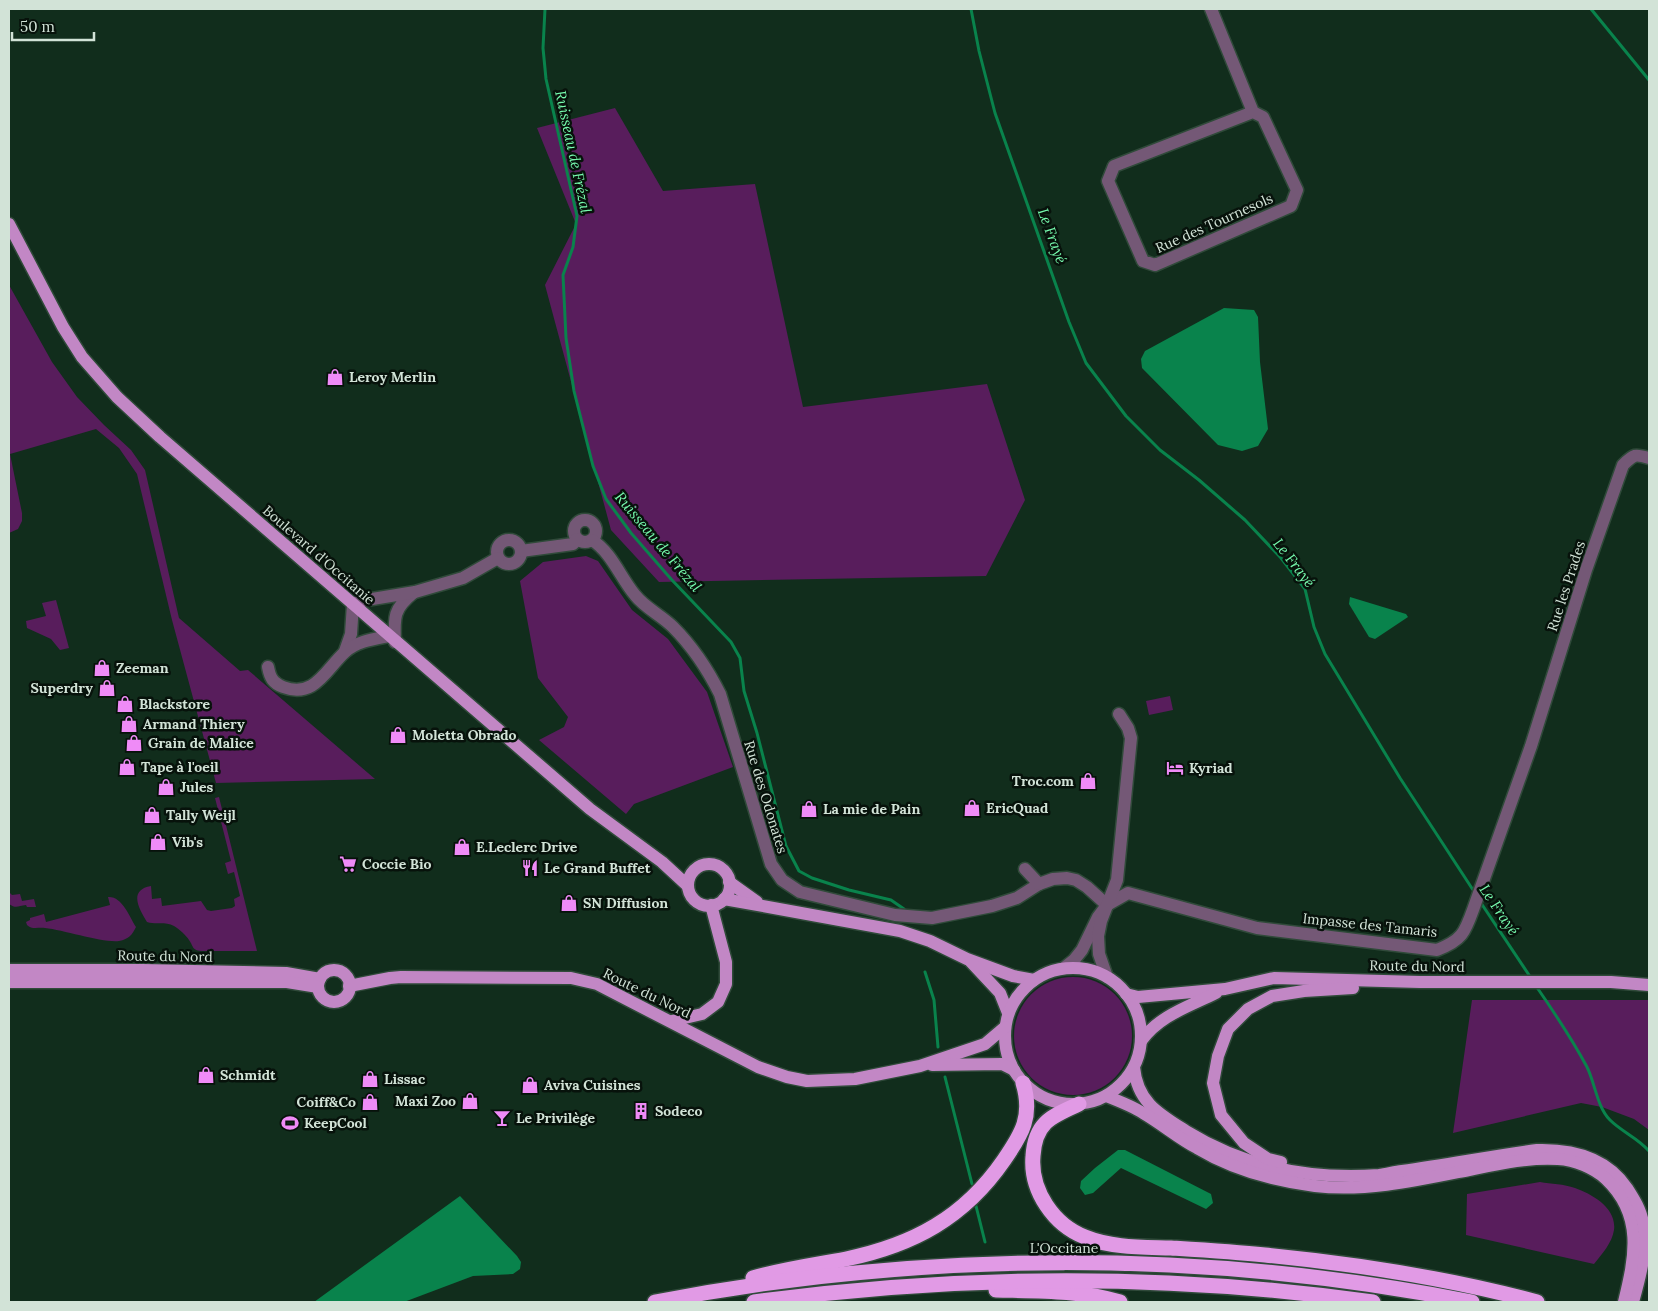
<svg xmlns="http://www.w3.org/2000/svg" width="1658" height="1311" viewBox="0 0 1658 1311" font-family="Lora,serif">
<rect width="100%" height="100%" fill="#112d1c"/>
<g fill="#581d5c">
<path d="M615,108L663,191L755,184L803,407L987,384L1025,500L986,576L659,582L611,530L545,285L576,224L537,128Z"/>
<path d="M9,285L52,362L77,397L104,425L131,450L145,470L179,618L240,671L248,670L375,779L216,783L172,620L137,474L119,448L96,429L10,454L22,513V521L18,529L9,533Z"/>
<path d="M586,556L598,561L632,610L668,639L707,692L733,767L634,804L626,814L539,740L564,727L568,717L538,678L520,581L543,562Z"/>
<path d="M56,600L69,648L60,650L51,639L27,628L26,621L46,616L42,603Z"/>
<path d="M1170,696L1173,710L1149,715L1146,701Z"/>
<path d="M219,797L257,951H203C192,951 194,947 189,940C186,935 179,929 174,926C165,921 156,925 147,922C139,909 128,890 151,886L152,899L161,898L162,906L201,901L207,910L211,911L232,908L235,906L234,899L240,896L234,872L228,874L225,863L231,861L215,798Z"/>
<path d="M9,892L12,895L20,894L22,901L34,899L36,907H27L26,905C18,906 16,909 9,904Z"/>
<path d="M108,897C122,896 129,916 136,927C132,935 129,939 119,941C103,943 64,930 45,928C38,927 32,930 27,925L26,922L30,920V918L44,914L46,922L110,905Z"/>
<circle cx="1073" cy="1036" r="59"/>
<path d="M1472,1000H1649V1130L1634,1119L1602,1107L1581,1103L1453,1133Z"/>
<path d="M1540,1182C1551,1184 1564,1184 1575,1188C1592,1194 1617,1208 1614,1230C1612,1243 1602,1254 1594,1264L1466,1235L1467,1194Z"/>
</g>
<g fill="#09834c">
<path d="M1224,308L1254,310L1258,317L1260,362L1268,429L1258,446L1242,451L1218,445L1142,368L1141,359L1145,351Z"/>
<path d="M1350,597L1406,614L1408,617L1375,639L1369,637L1349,604Z"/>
<path d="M1118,1150H1125L1211,1194L1213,1203L1206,1209L1121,1168L1093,1193L1085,1195L1080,1188L1081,1181L1095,1168Z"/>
<path d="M460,1196L517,1256L521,1262L520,1269L513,1274L473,1276L404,1302H314Z"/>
</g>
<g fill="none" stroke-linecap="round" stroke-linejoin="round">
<g stroke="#09834c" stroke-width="3">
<path d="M545,9L543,48L546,79L577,216L573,247L563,275L566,338L574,391L593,466L606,499L631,533L671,579L731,642L740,658L744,691L757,733L786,846L799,871L812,878L849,890L891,900L904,909"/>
<path d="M971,9L979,51L995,113L1069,322L1086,363L1126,416L1160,450L1199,480L1245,520L1281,558L1305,589L1314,627L1325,654L1400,778L1475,893"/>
<path d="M1591,9L1649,80"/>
<path d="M1479,900L1531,978"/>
<path d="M925,972L934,1000L938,1047"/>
<path d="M1536,986C1554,1012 1572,1039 1587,1067C1595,1083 1597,1107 1610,1120C1622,1132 1638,1138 1649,1151"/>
<path d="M945,1077L972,1184"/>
<path d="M976,1206L985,1242"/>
</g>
<g stroke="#304a3a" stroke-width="15">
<g id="minor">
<path d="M1211,9L1253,112L1263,117L1297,190L1291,206L1155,265L1143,261L1108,181L1114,166L1253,112"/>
<circle cx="585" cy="531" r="11"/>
<circle cx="509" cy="552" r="12"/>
<path d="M592,540C612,553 620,577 635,595C645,608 661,615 673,627C692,646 708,670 720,694L771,864L782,880L800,892L895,915L932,918L992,906L1017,898L1039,884L1053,879L1067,878L1076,880L1087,887L1107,905"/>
<path d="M521,551L573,544L577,539"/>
<path d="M395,642C394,618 393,609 413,593"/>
<path d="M345,651L351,634L353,604L360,601L415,592L463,578L498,558"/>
<path d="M268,667C270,678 273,683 283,687C315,699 326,669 345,652C357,641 374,639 389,636"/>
<path d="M1025,869L1039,884"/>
<path d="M1064,968L1074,960L1082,950L1098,917L1107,905L1128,893L1257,928L1437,950C1463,940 1465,932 1474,907L1531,746L1586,570L1623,465C1634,454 1635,454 1649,458"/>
<path d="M1107,977L1099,954L1098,936L1101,921L1117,880L1131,738L1128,728L1119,714"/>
</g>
</g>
<g stroke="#304a3a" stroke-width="15">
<g id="major">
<path d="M9,224L63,327L82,357L117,397L160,437L590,809L662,862L688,886"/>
<circle cx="709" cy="885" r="21"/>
<path d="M729,882L757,902"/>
<path d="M724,899L900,931L930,941L967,959L1013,976L1034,980"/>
<path d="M971,962L1000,993L1008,1013"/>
<circle cx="1073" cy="1036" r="68"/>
<path d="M9,970H142L286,973L320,979"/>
<circle cx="334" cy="986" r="16"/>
<path d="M9,982H287L318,987"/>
<path d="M349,986L390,978L401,977L571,978L597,984L758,1067L787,1077L807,1081L855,1079L920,1066L985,1044L1005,1027"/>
<path d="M1126,994L1138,997L1225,989L1274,978L1420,982H1611L1649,985"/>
<path d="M672,1021L702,1014L718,1002L726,984V962L711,905"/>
<path d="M1141,1041C1160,1015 1188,1007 1216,993"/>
<path d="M932,1065L1002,1064L1014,1070"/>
<path d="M1134,1067C1137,1102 1159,1114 1186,1131C1246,1168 1310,1180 1379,1175C1387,1174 1394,1172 1402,1171C1447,1165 1492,1156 1537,1150C1573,1149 1606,1157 1627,1188C1634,1199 1641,1210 1643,1223C1648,1249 1640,1277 1633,1302"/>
<path d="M1106,1096C1119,1101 1132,1106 1143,1113C1162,1124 1178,1138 1197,1148C1232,1169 1276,1181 1315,1186C1366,1192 1419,1180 1469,1170C1498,1164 1529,1157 1558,1159C1575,1160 1594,1168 1606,1179C1644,1215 1635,1257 1624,1302"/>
<path d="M1281,1162L1268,1159L1244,1143L1221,1115L1213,1083L1218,1056L1228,1029L1248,1009L1272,996L1304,991L1353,988"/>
</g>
</g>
<g stroke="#304a3a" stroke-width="18">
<g id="highway">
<path d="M1079,1104C1052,1116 1035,1122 1033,1156C1030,1191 1054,1225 1085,1237C1112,1248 1142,1247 1171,1248C1202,1250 1234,1252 1265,1255C1357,1264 1448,1278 1537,1302"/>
<path d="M753,1278C783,1269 815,1265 846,1259C913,1245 964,1218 1004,1160C1022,1134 1033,1116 1023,1083"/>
<path d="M996,1290C1037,1291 1080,1290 1120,1302"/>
<path d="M655,1302C923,1250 1204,1249 1472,1302"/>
<path d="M754,1302C961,1274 1166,1273 1373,1302"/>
</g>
</g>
<use href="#minor" stroke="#745876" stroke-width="12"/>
<use href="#major" stroke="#c287c5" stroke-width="12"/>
<use href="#highway" stroke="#e19ae5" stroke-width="15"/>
</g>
<defs>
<g id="shop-bare" transform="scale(1.35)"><path d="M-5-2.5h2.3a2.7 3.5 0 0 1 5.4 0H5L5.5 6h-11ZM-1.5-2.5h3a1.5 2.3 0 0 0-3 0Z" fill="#ef8bf7" stroke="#07120b" stroke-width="2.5" paint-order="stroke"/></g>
<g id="hotel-bare" transform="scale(1.35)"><path d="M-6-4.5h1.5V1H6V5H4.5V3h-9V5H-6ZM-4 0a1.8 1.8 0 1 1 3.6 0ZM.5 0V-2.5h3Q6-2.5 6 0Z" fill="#ef8bf7" stroke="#07120b" stroke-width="2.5" paint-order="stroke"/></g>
<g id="supermarket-bare" transform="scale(1.35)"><path d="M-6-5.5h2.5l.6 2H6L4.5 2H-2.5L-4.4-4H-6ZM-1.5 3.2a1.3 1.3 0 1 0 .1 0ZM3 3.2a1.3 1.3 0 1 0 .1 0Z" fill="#ef8bf7" stroke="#07120b" stroke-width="2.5" paint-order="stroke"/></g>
<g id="restaurant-bare" transform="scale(1.35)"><path d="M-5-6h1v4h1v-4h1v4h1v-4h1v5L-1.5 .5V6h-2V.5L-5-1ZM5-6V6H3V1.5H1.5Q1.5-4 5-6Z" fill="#ef8bf7" stroke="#07120b" stroke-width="2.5" paint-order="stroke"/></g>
<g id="building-bare" transform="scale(1.35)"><path d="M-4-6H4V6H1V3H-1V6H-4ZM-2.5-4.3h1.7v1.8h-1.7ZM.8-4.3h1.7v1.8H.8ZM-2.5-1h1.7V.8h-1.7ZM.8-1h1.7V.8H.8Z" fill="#ef8bf7" stroke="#07120b" stroke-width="2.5" paint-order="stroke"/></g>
<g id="bar-bare" transform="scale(1.35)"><path d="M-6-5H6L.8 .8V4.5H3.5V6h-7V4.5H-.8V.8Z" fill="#ef8bf7" stroke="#07120b" stroke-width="2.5" paint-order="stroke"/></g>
<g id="stadium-bare" transform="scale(1.35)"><path d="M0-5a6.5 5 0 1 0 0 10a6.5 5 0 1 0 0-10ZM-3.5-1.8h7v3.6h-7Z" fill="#ef8bf7" stroke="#07120b" stroke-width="2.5" paint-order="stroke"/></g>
</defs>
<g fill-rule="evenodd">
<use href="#shop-bare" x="335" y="377"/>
<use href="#shop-bare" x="102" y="668"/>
<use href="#shop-bare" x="107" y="688"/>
<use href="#shop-bare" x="125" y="704"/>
<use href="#shop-bare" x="129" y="724"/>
<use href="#shop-bare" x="398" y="735"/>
<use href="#shop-bare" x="134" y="743"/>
<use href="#shop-bare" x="127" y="767"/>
<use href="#hotel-bare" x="1175" y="768"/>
<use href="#shop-bare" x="1088" y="781"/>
<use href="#shop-bare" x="166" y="787"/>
<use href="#shop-bare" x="972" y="808"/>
<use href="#shop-bare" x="809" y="809"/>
<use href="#shop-bare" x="152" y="815"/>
<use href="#shop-bare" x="158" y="842"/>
<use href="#shop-bare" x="462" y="847"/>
<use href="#supermarket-bare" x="348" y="864"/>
<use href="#restaurant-bare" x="530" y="868"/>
<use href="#shop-bare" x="569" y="903"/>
<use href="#shop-bare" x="206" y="1075"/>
<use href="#shop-bare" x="370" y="1079"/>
<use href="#shop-bare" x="530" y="1085"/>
<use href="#shop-bare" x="470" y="1101"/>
<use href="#shop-bare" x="370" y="1102"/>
<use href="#building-bare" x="641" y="1111"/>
<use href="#bar-bare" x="502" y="1118"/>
<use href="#stadium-bare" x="290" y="1123"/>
</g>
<g text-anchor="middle" stroke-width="5" stroke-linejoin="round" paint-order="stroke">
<g font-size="14" fill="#d2e3d7" stroke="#07120b">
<text transform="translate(1214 223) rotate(-24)" y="5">Rue des Tournesols</text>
<text transform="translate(319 555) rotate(41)" y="5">Boulevard d'Occitanie</text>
<text transform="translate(1566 586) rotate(-72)" y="5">Rue les Prades</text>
<text transform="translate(766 797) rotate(73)" y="5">Rue des Odonates</text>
<text transform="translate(1370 925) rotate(6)" y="5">Impasse des Tamaris</text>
<text transform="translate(165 956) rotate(1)" y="5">Route du Nord</text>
<text transform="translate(1417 966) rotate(1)" y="5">Route du Nord</text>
<text transform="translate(647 993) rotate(26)" y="5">Route du Nord</text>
<text x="1064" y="1253">L'Occitane</text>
</g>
<g font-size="14" font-weight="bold" fill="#d2e3d7" stroke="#07120b" text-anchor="start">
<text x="349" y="382">Leroy Merlin</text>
<text x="116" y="673">Zeeman</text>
<text x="93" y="693" text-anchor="end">Superdry</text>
<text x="139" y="709">Blackstore</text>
<text x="143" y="729">Armand Thiery</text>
<text x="412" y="740">Moletta Obrado</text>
<text x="148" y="748">Grain de Malice</text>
<text x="141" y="772">Tape à l'oeil</text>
<text x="1189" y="773">Kyriad</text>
<text x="1074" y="786" text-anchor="end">Troc.com</text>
<text x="180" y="792">Jules</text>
<text x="986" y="813">EricQuad</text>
<text x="823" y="814">La mie de Pain</text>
<text x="166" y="820">Tally Weijl</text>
<text x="172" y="847">Vib's</text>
<text x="476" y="852">E.Leclerc Drive</text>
<text x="362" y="869">Coccie Bio</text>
<text x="544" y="873">Le Grand Buffet</text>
<text x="583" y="908">SN Diffusion</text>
<text x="220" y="1080">Schmidt</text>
<text x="384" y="1084">Lissac</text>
<text x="544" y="1090">Aviva Cuisines</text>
<text x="456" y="1106" text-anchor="end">Maxi Zoo</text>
<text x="356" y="1107" text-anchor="end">Coiff&amp;Co</text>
<text x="655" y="1116">Sodeco</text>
<text x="516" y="1123">Le Privilège</text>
<text x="304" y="1128">KeepCool</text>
</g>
<g font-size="15" font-style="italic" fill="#76faad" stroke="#07120b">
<text transform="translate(573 152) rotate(78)" y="5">Ruisseau de Frézal</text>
<text transform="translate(1052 236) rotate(70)" y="5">Le Frayé</text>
<text transform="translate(658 542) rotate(50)" y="5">Ruisseau de Frézal</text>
<text transform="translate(1294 563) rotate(52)" y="5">Le Frayé</text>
<text transform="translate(1499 910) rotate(56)" y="5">Le Frayé</text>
</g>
</g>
<rect width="1658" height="1311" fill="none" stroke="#d2e3d7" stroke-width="20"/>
<path d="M12 32v8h82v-8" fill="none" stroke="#d2e3d7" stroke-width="2.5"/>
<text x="20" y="32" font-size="15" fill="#d2e3d7" stroke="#07120b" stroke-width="4" paint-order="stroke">50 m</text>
</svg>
